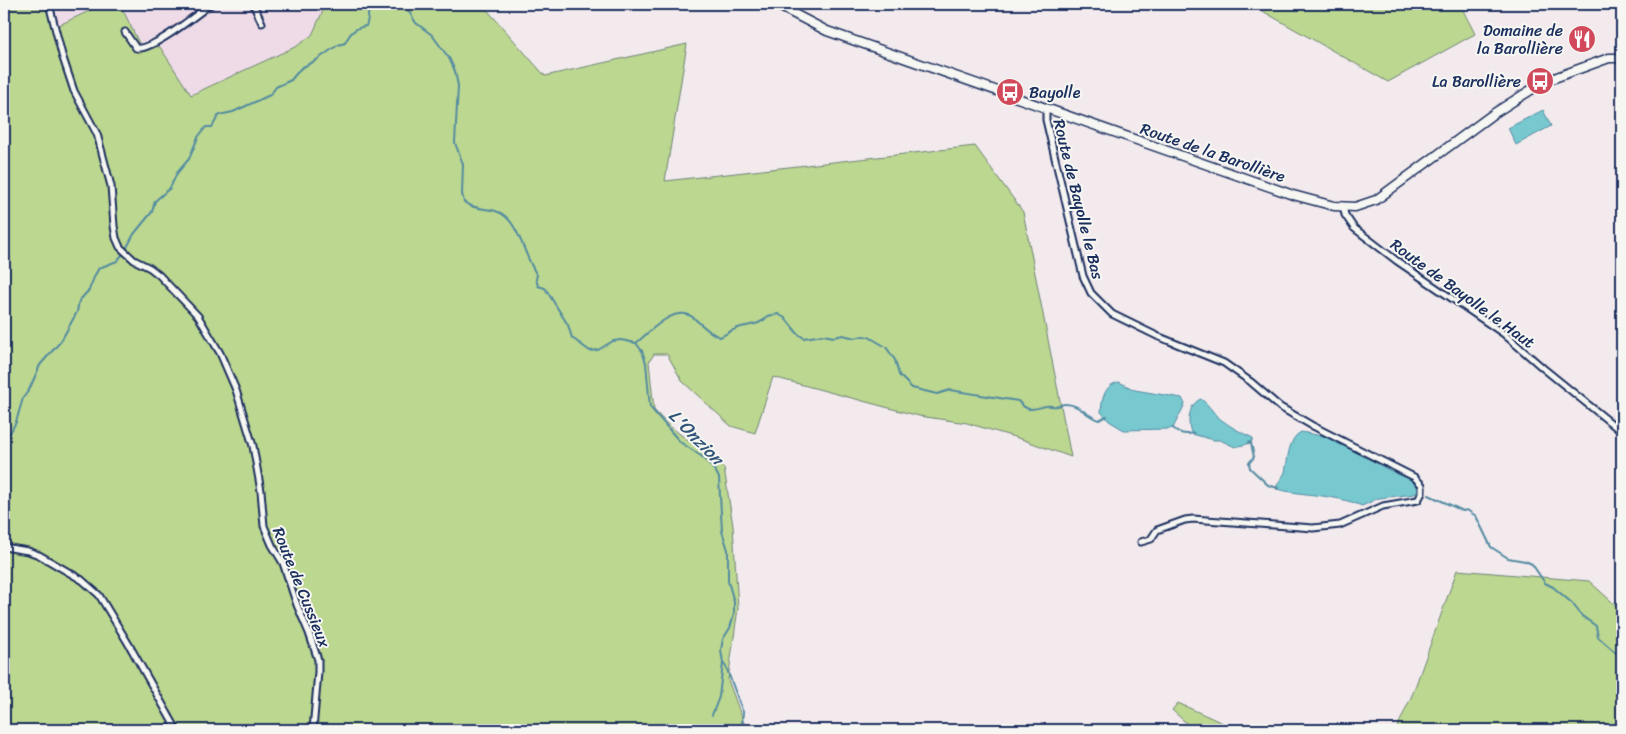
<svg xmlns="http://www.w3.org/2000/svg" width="1626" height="734" viewBox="0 0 1626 734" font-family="Sriracha,sans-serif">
<rect width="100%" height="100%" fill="#f3eaed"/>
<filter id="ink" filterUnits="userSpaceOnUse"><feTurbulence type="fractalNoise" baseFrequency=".02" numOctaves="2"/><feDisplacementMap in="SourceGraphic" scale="10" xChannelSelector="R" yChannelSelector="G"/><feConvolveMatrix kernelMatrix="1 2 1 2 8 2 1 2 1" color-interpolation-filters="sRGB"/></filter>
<g filter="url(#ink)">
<g fill="#efdbe7">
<path d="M52,4H104L57,26Z"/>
<path d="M120,4H326L312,35L297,46L191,96L160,47L140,45Z"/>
</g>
<g fill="#bcd78f" stroke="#6c8376">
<path d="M4,4H52L57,26L104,4H120L140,45L160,47L191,95L297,46L312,35L326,4H482L545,76L687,44L665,181L975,146L1023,212L1071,457L1021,439L967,423L919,416L773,377L755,433L731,426L682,381L667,354H654L649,362L654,410L667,424L724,468L733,526L738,608L728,680L744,723L750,730H4Z"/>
<path d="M1250,4H1460L1475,34L1388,82Z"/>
<path d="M1457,570L1589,581L1622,611V730H1396L1413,693Z"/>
<path d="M1178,703L1225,724L1232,730H1194L1172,710Z"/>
</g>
<g fill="#77c8cf" stroke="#528ba2">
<path d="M1543,110L1551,126L1516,145L1508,128Z"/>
<path d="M1119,382L1135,390L1182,398L1185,404L1173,428L1169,429L1124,430L1109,421L1101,412C1102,399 1104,385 1119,382Z"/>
<path d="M1201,399C1208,404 1212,411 1218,417C1229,426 1240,432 1253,438L1251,443L1235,447L1220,440H1214L1192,434C1186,423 1189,403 1201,399Z"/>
<path d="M1301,432L1328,437L1393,472L1410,479L1417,486L1418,491L1415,494L1379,498L1362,506C1335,494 1304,496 1276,489C1278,481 1283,477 1285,472C1288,460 1288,438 1301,432Z"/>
</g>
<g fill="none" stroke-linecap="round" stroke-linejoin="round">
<g stroke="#528ba2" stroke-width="2">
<path d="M404,4L416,23L432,35L449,58L455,71L458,86L455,143L463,164L462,194L464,202C476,212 494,206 505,216C520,228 525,258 537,275L536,279L538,286L545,288L568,325L572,338L590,351L598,350L613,341L621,340L636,343L642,351L646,363L650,407L680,442L704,458L716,472L719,478L722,531L728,550V581L734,602V614L730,628L723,639L721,650L723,663L719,697L712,715"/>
<path d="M126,249L134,234L152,212L155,201L170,188L177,173L189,159L198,137L206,127H212L219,115L233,112L270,95L276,87L291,80L301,68L315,61L338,45L345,43C350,33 354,28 366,26C369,20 367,13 370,6L380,4"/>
<path d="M636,343C651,331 676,302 695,319C702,325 710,334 720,337C726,334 732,330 738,328C749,324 760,326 768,316L778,314L785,318L798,334L804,338L823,335L834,337L843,335L855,338L863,336L869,337L886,347L895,360L899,375L912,388L937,394L950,390L1018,401C1028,413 1033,409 1046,406C1049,405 1053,407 1057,406C1060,406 1062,404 1065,404C1080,404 1086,416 1099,420L1107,416"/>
<path d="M1173,428C1180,434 1184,435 1194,433"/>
<path d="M5,442L16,422L23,398L29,390L40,365L61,341L77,312L79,301L89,290L95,275L99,268L117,261L122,255"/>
<path d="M1249,442L1251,443L1254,457L1249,463L1250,468L1268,485L1278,488"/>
<path d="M1429,495L1463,511L1467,510L1476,516L1491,547L1508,558L1525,561L1532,564L1545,583L1553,587L1572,603L1582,616L1596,626L1598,637L1622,658"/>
<path d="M723,663L726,667L743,712L742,724"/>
</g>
<g stroke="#1b2f5e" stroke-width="9">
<g id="street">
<path d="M49,4L62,55L74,91L97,134L111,186L114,226L116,238L120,247L134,260L150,268L159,275L198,316L220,353L236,390L253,446L261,491L264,526L272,545L283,563L297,605L309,633L318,660V672L313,730"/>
<path d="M253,4L262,23"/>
<path d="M125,32L136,48C151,52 197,14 211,4"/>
<path d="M1046,108V120L1083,276L1091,293L1112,314L1157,336L1224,363L1251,382L1280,407L1311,425L1414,477L1422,485V493L1418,500L1383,506L1340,525L1313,528L1193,519L1185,520L1157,530L1151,539L1141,542"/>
<path d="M1343,206L1345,215L1354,228L1397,261L1504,334L1543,368L1622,432"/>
<path d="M4,547L28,551L39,555L82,580L99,595L128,643L177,730"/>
</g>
</g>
<g stroke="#1b2f5e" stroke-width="11">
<path id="secondary" d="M775,4L827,31L1293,195L1334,206L1355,207L1376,200L1493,114L1534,88L1546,81L1609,58H1622"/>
</g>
<use href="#street" stroke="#f6f6f2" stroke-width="5"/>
<use href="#secondary" stroke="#f6f6f2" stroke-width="8"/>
</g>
</g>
<defs>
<g id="restaurant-disc" transform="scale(1.4375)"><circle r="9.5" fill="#d1495b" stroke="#f6f6f2"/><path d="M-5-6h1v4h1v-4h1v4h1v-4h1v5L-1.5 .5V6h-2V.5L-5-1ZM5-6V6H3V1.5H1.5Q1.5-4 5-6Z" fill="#fff"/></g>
<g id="bus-disc" transform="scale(1.4375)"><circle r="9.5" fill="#d1495b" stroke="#f6f6f2"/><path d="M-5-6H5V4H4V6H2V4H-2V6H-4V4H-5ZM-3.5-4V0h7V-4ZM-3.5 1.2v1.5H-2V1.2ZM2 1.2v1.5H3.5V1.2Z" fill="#fff"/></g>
</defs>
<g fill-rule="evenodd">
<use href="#restaurant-disc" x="1582" y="39"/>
<use href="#bus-disc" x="1540" y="81"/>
<use href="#bus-disc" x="1010" y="92"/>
</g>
<g text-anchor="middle" stroke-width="4" stroke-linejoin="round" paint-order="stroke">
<g font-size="16" fill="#1b2f5e" stroke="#f6f6f2" text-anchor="end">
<text x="1563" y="36">Domaine de<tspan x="1563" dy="18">la Barollière</tspan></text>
<text x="1521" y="87">La Barollière</text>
<text x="1029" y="98" text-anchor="start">Bayolle</text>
</g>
<g font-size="16" fill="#1b2f5e" stroke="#f6f6f2">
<text transform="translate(1213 152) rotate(19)" y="6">Route de la Barollière</text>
<text transform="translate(1079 199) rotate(76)" y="6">Route de Bayolle le Bas</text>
<text transform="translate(1463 293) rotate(36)" y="6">Route de Bayolle le Haut</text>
<text transform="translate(302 587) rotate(68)" y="6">Route de Cussieux</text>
</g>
<g font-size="18" font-style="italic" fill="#32557a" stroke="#f6f6f2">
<text transform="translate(696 437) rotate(46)" y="6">L'Onzion</text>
</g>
</g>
<rect width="1626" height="734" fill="none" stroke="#f6f6f2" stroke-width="20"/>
<rect x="10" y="10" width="1606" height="714" fill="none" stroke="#1b2f5e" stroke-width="2" filter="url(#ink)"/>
</svg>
